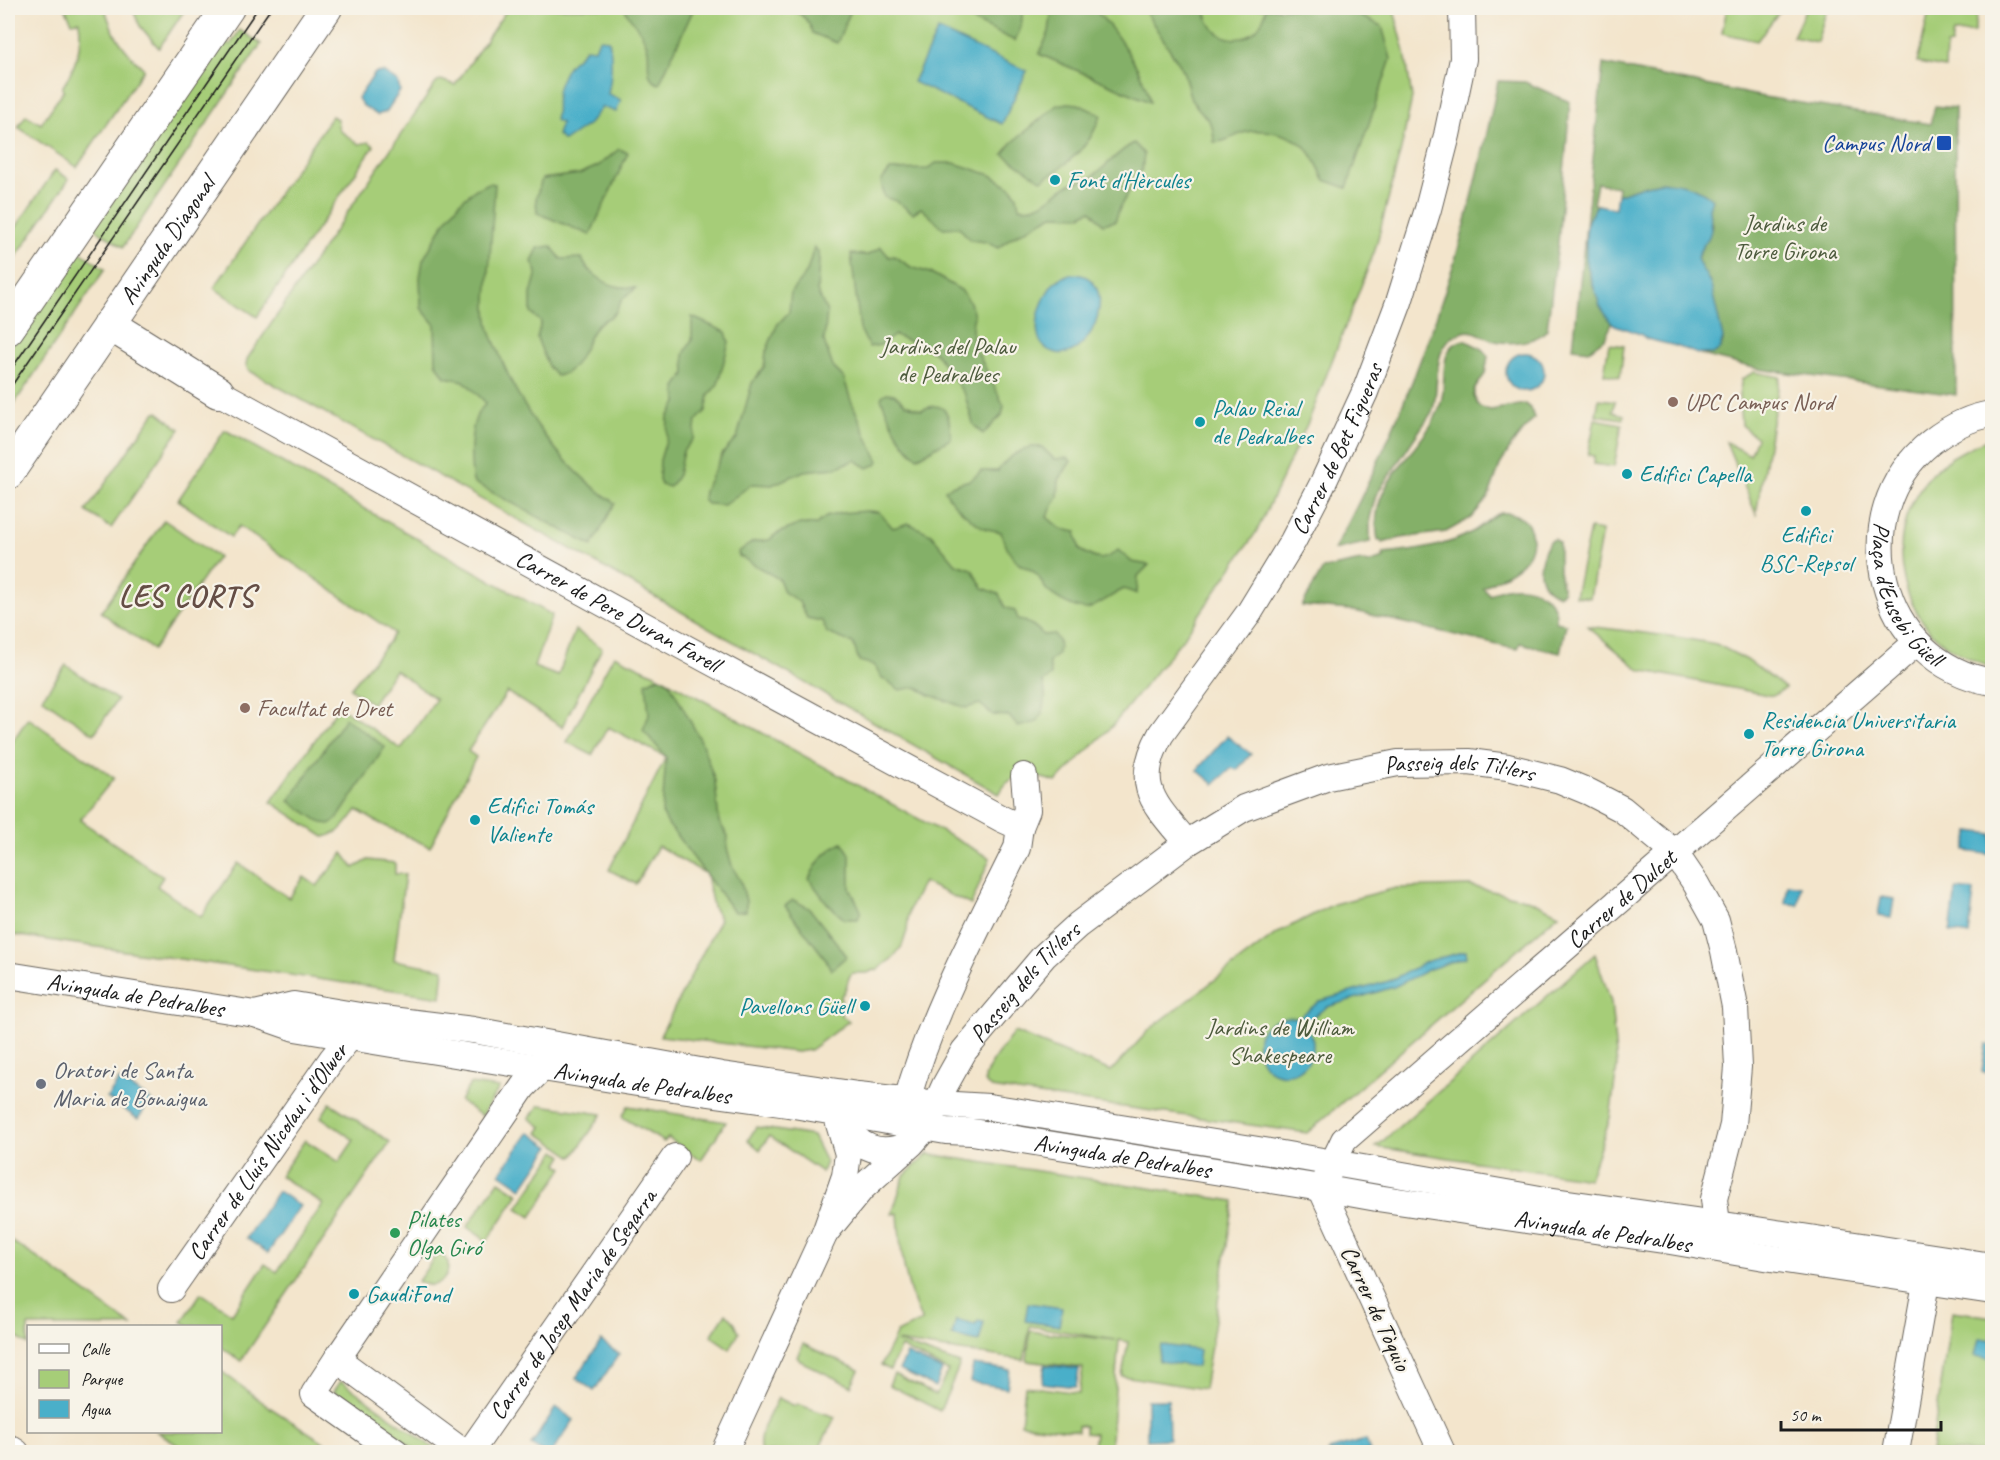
<svg xmlns="http://www.w3.org/2000/svg" width="2000" height="1460" viewBox="0 0 2000 1460" font-family="Caveat,sans-serif">
<rect width="100%" height="100%" fill="#f7f3e8"/>
<filter id="ink" filterUnits="userSpaceOnUse"><feTurbulence type="fractalNoise" baseFrequency=".0167" numOctaves="2"/><feDisplacementMap in="SourceGraphic" scale="12" xChannelSelector="R" yChannelSelector="G"/><feConvolveMatrix kernelMatrix="1 2 1 2 8 2 1 2 1" color-interpolation-filters="sRGB"/></filter>
<filter id="wash" filterUnits="userSpaceOnUse"><feTurbulence type="fractalNoise" baseFrequency=".008" numOctaves="4" result="noise"/><feDisplacementMap in="SourceGraphic" scale="24" xChannelSelector="R" yChannelSelector="G"/><feGaussianBlur stdDeviation="1.35" result="paint"/><feColorMatrix in="noise" values="0 0 0 0 0 0 0 0 0 0 0 0 0 0 0 0 0 1.4 0 .05"/><feComposite in="paint" operator="in"/></filter>
<g filter="url(#wash)">
<rect width="100%" height="100%" fill="#f3e5cc"/>
<g fill="#a6cd78" stroke="#61744a" stroke-width="1.5">
<path d="M65,8H105C112,35 124,50 144,69L77,167L18,127L26,115L41,124L64,90L62,88C75,68 83,47 79,21L72,22Z"/>
<path d="M132,8H186L159,48L140,26Z"/>
<path d="M508,8H1387L1394,10L1405,52L1412,98L1401,149L1375,250L1309,420L1257,531L1184,637L1113,725L1056,782C1041,777 1022,771 1008,782C1004,785 1001,791 999,794L596,563L248,370L246,365L247,359L436,83L441,80L455,85Z"/>
<path d="M1727,8H1782L1757,41L1722,33Z"/>
<path d="M1806,8H1827L1817,42L1793,37Z"/>
<path d="M1930,8H1978L1974,32L1953,33L1951,45L1946,46L1945,68L1917,63Z"/>
<path d="M240,30L261,44L123,247L92,227L221,39L230,45Z"/>
<path d="M332,116L337,119L339,130L359,144L369,142L374,146L257,317L214,288Z"/>
<path d="M55,170L69,179L8,269V239Z"/>
<path d="M76,249L105,269L8,413V350Z"/>
<path d="M1609,344L1624,346L1620,377L1604,374Z"/>
<path d="M1754,372L1780,377L1756,514L1726,442L1750,455L1757,438L1741,425L1739,394L1742,379Z"/>
<path d="M1599,399L1615,401L1613,412L1624,415L1623,419L1596,415Z"/>
<path d="M155,412H158L180,429L111,528L86,511Z"/>
<path d="M1595,419L1622,424L1614,467L1593,464L1594,456L1588,455Z"/>
<path d="M225,430L552,615L534,667L558,676L575,630L602,648L562,727L507,692L468,751L476,757L430,847L377,822L357,810C346,824 342,833 324,837L271,802L339,706L401,749L436,699L395,670L372,704L350,688L387,644L394,633L239,526L231,537L178,500Z"/>
<path d="M1992,439V667L1987,666C1964,656 1942,647 1926,626C1882,570 1897,483 1963,451C1973,446 1982,440 1992,439Z"/>
<path d="M164,520L218,557L153,650L101,612Z"/>
<path d="M1590,529L1602,531L1590,598L1575,596Z"/>
<path d="M1587,626L1676,637L1716,644L1747,660L1785,688L1773,696L1640,670Z"/>
<path d="M614,655L659,676L990,858L971,905L923,882L909,910L907,931L902,946L894,957L878,969L867,973H852C846,979 849,988 841,996V1015L849,1021L810,1050L797,1052L660,1036L720,919L713,907L706,874L658,846L636,884L609,870L666,757L608,727L592,755L567,742Z"/>
<path d="M66,665L117,700L94,734L42,698Z"/>
<path d="M28,718L114,778L80,820L163,877L157,886L201,917L238,863L289,898L304,877L317,886L343,853L354,868L368,860L395,863V874H405L394,960L444,969L441,997L8,934V748Z"/>
<path d="M1470,886L1530,900L1559,914L1307,1133L991,1088C989,1086 986,1084 985,1081C983,1071 1008,1041 1014,1032L1111,1071L1150,1029L1277,933L1334,904L1396,888Z"/>
<path d="M1595,954L1611,1002L1617,1067L1610,1118L1589,1179L1376,1147Z"/>
<path d="M470,1084L499,1088L482,1116L460,1101Z"/>
<path d="M330,1103L390,1142L241,1361L221,1347L220,1326H190L182,1322L201,1293L232,1314L265,1264L277,1272L323,1204L280,1176L305,1140L339,1162L354,1140L321,1117Z"/>
<path d="M540,1105L602,1114L573,1157L538,1133L542,1127L529,1118Z"/>
<path d="M628,1106L726,1122L701,1160L668,1138L664,1142L622,1117Z"/>
<path d="M756,1127L813,1136L826,1162L822,1172L769,1136L760,1150L748,1140Z"/>
<path d="M556,1151L563,1156L558,1164L563,1168L531,1217L517,1208Z"/>
<path d="M928,1154L1234,1201L1204,1389L1122,1376L1128,1342L1119,1340L1110,1452H1092L1095,1434L1085,1433V1426H1078V1431L1021,1424L1025,1386L1079,1393L1083,1368L1027,1361L1030,1331L1116,1340L1030,1326L1024,1360L897,1342L960,1364L940,1411L889,1385L894,1374L936,1395L948,1371L901,1347L890,1370L881,1365L897,1333L922,1321C905,1287 900,1250 898,1213L892,1214L904,1176Z"/>
<path d="M499,1181L519,1194L487,1241L467,1227Z"/>
<path d="M8,1239L39,1259L132,1326H28V1345L8,1331Z"/>
<path d="M439,1251L448,1262C450,1281 434,1291 418,1281Z"/>
<path d="M1952,1311L1992,1317V1452H1931Z"/>
<path d="M726,1313L735,1323L739,1332L730,1349L711,1336Z"/>
<path d="M803,1344L859,1370L851,1386L800,1361L797,1357Z"/>
<path d="M221,1371L269,1407L339,1452H188L157,1432H220Z"/>
<path d="M341,1381L439,1452H419L334,1391Z"/>
<path d="M778,1398L795,1406L797,1404L835,1417L820,1447L830,1452H761C755,1435 771,1414 778,1398Z"/>
</g>
<g fill="#84b068" stroke="#506642" stroke-width="1.5">
<path d="M624,8H694L659,84C644,78 650,63 648,50C644,30 632,24 624,8Z"/>
<path d="M790,8H852L837,43L812,33C810,20 801,14 790,8Z"/>
<path d="M946,8H1023L1021,27L1015,41Z"/>
<path d="M1052,8H1093C1114,28 1145,73 1150,102L1039,54L1049,32Z"/>
<path d="M1143,8H1201L1205,10C1212,49 1260,48 1266,8H1343L1382,26L1391,59L1347,188L1324,180C1320,170 1315,158 1308,150C1294,134 1266,128 1246,132C1235,135 1225,143 1214,142L1213,130L1209,121L1191,100L1183,70Z"/>
<path d="M1603,64L1764,97L1930,124L1935,106L1955,108L1956,395L1758,369L1698,354C1711,355 1720,354 1723,341L1710,283L1699,264L1697,258L1712,226L1709,208L1712,200C1675,175 1657,180 1617,195L1618,187L1597,183L1593,204L1597,205C1572,238 1592,293 1612,324L1605,338L1589,350L1573,348Z"/>
<path d="M1498,81L1525,82L1570,102L1558,244L1547,329C1538,342 1511,345 1495,341C1483,338 1474,327 1460,333C1429,344 1441,388 1432,412L1376,495L1370,518V542L1334,550C1380,465 1417,376 1447,285C1469,218 1484,149 1498,81Z"/>
<path d="M1068,103L1078,104L1101,115C1097,124 1094,133 1088,141C1079,154 1056,173 1041,180L1003,154L1012,143L1057,105Z"/>
<path d="M1134,143L1144,154L1142,170L1121,205L1115,221L1103,224L1091,210L1079,216L1053,215L1011,238L998,248L986,242L970,240L959,227L943,228L921,208L913,213L896,201L884,197L881,181L890,170L928,169L936,163H954L991,175L1012,188L1017,196L1019,207C1040,212 1052,194 1068,185C1076,180 1087,181 1094,175C1108,165 1118,151 1134,143Z"/>
<path d="M619,149L628,153L590,235L537,213L536,198L542,179L579,174L598,166Z"/>
<path d="M489,183L495,184C493,213 491,242 489,271C488,289 485,308 489,326C490,333 494,341 497,348C519,408 561,467 615,503L592,546L473,482C470,462 469,434 477,415C479,411 483,407 486,403L464,381L445,377L436,363L435,325L421,308L420,277L423,260L444,223L460,202L476,189Z"/>
<path d="M551,246L561,259L582,258C585,270 605,284 616,286C623,288 630,287 636,288C632,293 625,295 622,300C619,304 618,309 615,313C610,319 601,320 596,326C584,342 579,374 556,376L548,366L537,338L541,322L531,313V294L537,272L532,262L538,248Z"/>
<path d="M814,247L818,251L819,261L817,291L827,312L824,341L833,367L844,378L850,398L870,444L879,461L877,464L868,468L855,460L835,468L804,471L772,485L752,484L724,505L707,504L703,499L704,491L723,453L737,438L752,383L764,367L766,352L777,325L789,312L791,292L807,272Z"/>
<path d="M881,247L889,257L894,256L911,267L933,274L961,290L970,302L974,316L972,326L973,343L1004,406L1002,415L983,434L973,424L965,395L935,352L895,335L881,345L869,347L860,329L851,254L868,255Z"/>
<path d="M692,317L726,332L729,342L718,384L709,395L706,411L696,421L694,438L683,451L678,475L670,487L661,485L659,480L660,460L667,437L668,417L677,403L676,387L685,374L684,354L692,340Z"/>
<path d="M1464,340L1481,348L1488,356L1485,374L1474,390V396L1478,405L1481,408L1491,410L1525,404L1531,409L1534,418L1513,443L1500,465L1488,498L1471,518L1446,532L1401,538L1382,543L1381,540H1378C1367,485 1412,461 1435,418C1439,410 1442,400 1443,391C1445,374 1440,345 1464,340Z"/>
<path d="M887,393L894,394L906,404L921,410C948,398 950,417 951,439C939,444 929,452 918,457C901,447 888,416 881,398L883,395Z"/>
<path d="M1030,447H1042L1054,459L1068,458L1071,461L1059,480L1058,496L1047,517L1061,529L1077,532L1076,535L1080,550C1096,560 1103,563 1118,550L1132,562L1149,565L1138,576L1137,594L1124,589C1115,593 1094,608 1087,609C1076,610 1053,597 1046,589C1042,584 1040,577 1035,573C1031,569 1024,567 1019,564C1009,555 1004,544 1001,532C995,530 988,530 982,527C970,519 951,504 945,490C960,479 967,486 981,471H998C1005,459 1016,452 1030,447Z"/>
<path d="M867,511L879,512L893,528L908,523L931,534L956,564L972,569L983,588L999,594L1005,607L1015,611L1018,619C1029,622 1036,626 1043,635L1054,634L1059,642L1058,654L1049,662L1051,676L1043,682C1047,697 1046,709 1037,722L1018,727L1009,716L993,715L980,704L966,708L930,695L916,687L900,690L881,677L874,665L859,661L853,643L827,633L822,621L807,618L799,602L784,592L779,579L739,556L738,552L753,542L769,540L776,534L800,524L815,525L826,517L840,513Z"/>
<path d="M1500,513C1510,512 1519,515 1526,522C1531,528 1532,533 1532,540C1530,569 1502,574 1483,588L1490,595C1513,578 1559,588 1556,622L1566,624L1560,653L1520,643L1518,649L1506,647L1350,610L1302,606L1323,569L1361,561L1368,563L1384,558L1383,554C1413,551 1446,547 1472,532C1482,527 1489,517 1500,513Z"/>
<path d="M1555,539L1559,543V571L1563,592L1558,595C1532,584 1539,560 1549,541Z"/>
<path d="M659,676L669,682L701,741L715,781L719,822L728,836L727,848L732,866L741,882L746,901V911L734,912L668,824L662,813L666,757L643,730L649,715L646,683Z"/>
<path d="M345,718L385,747L338,818L331,824L322,823L289,801Z"/>
<path d="M842,842L850,854V888L861,911L858,919H844L827,903L809,879C817,861 825,852 842,842Z"/>
<path d="M793,900L809,908L847,956L831,970L825,958L785,906Z"/>
</g>
<g fill="#4aafc9" stroke="#336672" stroke-width="1.5">
<path d="M938,30L1027,71L1002,124L913,82Z"/>
<path d="M599,39L609,40C613,59 612,75 608,94L621,100L616,112L602,107L589,124L564,141L557,135L561,123L555,120C559,107 553,98 560,82C563,76 565,70 569,65C574,58 583,55 585,48L595,49Z"/>
<path d="M383,72L398,82L400,91L386,112L377,115L362,105L358,98L375,73Z"/>
<path d="M1662,182C1679,182 1700,187 1712,199L1709,208L1711,230L1709,237L1699,252L1697,258L1699,264L1706,275L1711,286L1723,338L1720,349L1713,354H1698L1676,346L1647,339L1640,334L1612,324L1600,306L1588,269L1586,258V233L1588,220L1597,205L1615,208L1617,195L1646,185Z"/>
<path d="M1070,274C1124,272 1094,361 1057,353C1024,347 1039,300 1054,283C1059,279 1064,276 1070,274Z"/>
<circle cx="1525" cy="372" r="19"/>
<path d="M1227,736L1251,754L1237,770L1232,768L1214,784L1197,770Z"/>
<path d="M1970,831L1992,834V855L1965,851Z"/>
<path d="M1788,884L1801,886L1798,905L1785,903Z"/>
<path d="M1956,889L1974,891L1969,935L1950,932Z"/>
<path d="M1881,897L1894,899L1891,918L1878,916Z"/>
<path d="M1466,951L1467,957L1430,969L1394,987L1327,1007L1314,1016L1306,1024C1308,1029 1312,1036 1313,1042C1316,1079 1264,1088 1258,1050C1257,1044 1258,1037 1261,1032C1271,1018 1283,1016 1298,1018L1320,1001L1389,981L1428,961Z"/>
<path d="M1986,1044L1992,1045V1073L1982,1072Z"/>
<path d="M119,1080L151,1100L138,1119L107,1098Z"/>
<path d="M529,1132L550,1147L522,1188L500,1173Z"/>
<path d="M278,1191L300,1206L268,1253L246,1238Z"/>
<path d="M1028,1303L1062,1308L1059,1326L1025,1321Z"/>
<path d="M956,1320L975,1325L978,1321L984,1322L979,1342L952,1336Z"/>
<path d="M1979,1338L1992,1340V1359L1975,1356Z"/>
<path d="M601,1341L619,1354L594,1391L576,1378Z"/>
<path d="M1161,1345L1199,1350L1197,1367L1158,1361Z"/>
<path d="M907,1354L942,1370L935,1387L899,1370Z"/>
<path d="M973,1365L1010,1370L1007,1388L970,1382Z"/>
<path d="M1045,1365L1079,1369L1076,1387L1042,1383Z"/>
<path d="M1147,1400H1168L1169,1439L1147,1440Z"/>
<path d="M556,1407L574,1420L552,1452H542L531,1445Z"/>
<path d="M1366,1440L1370,1452H1328V1450Z"/>
</g>
</g>
<g filter="url(#ink)">
<g fill="none" stroke-linecap="round" stroke-linejoin="round">
<g stroke="#67625a" stroke-width="28">
<g id="minor">
<path id="s1" d="M218,392L656,632L1002,819L1020,827"/>
<path id="s2" d="M1992,414C1970,417 1949,428 1931,442C1841,514 1878,663 1992,682"/>
<path id="s3" d="M1187,843C1154,803 1132,786 1161,734L1249,613L1293,541L1322,485L1365,392L1399,302L1428,209L1447,135L1463,59L1462,8"/>
<path id="s4" d="M8,975L255,1014L295,1028L392,1044L637,1083L788,1104L946,1131L972,1132L1321,1188L1377,1198L1670,1241L1765,1257L1992,1291"/>
<path d="M255,1014L294,1005L366,1017L473,1030L722,1075L858,1095L938,1104L989,1107L1282,1154L1540,1199L1717,1224L1992,1266"/>
<path d="M907,1100C932,1012 977,930 1017,848L1020,827L1027,810L1024,776"/>
<path d="M841,1120C858,1148 879,1158 910,1144"/>
<path id="s5" d="M825,1233L862,1188L912,1143L926,1127L945,1085L964,1051L1044,956L1078,925L1187,843L1244,808L1328,777L1398,763L1469,762L1508,767L1560,780L1589,792L1622,809L1675,853L1696,884L1716,920L1724,951L1735,1007L1738,1067L1733,1125L1714,1199L1717,1224L1722,1239"/>
<path id="s6" d="M171,1289L332,1059L357,1028"/>
<path d="M337,1359L523,1087L542,1068L549,1058"/>
<path d="M8,1447L16,1452"/>
<path d="M396,1452L314,1394L337,1359L463,1452"/>
<path id="s7" d="M470,1452L675,1157"/>
<path d="M724,1452L825,1233L845,1176L848,1154L831,1097"/>
<path id="s8" d="M1442,1452L1321,1188L1344,1140L1917,642"/>
<path d="M1896,1452L1929,1266"/>
</g>
</g>
<g stroke="#67625a" stroke-width="34">
<g id="major">
<path d="M109,324L218,392"/>
<path d="M8,329L228,8"/>
<path id="s9" d="M8,473L326,8"/>
</g>
</g>
<use href="#minor" stroke="#fff" stroke-width="26"/>
<use href="#major" stroke="#fff" stroke-width="32"/>
<g stroke="#1c1c1c" stroke-width="1.5">
<path d="M8,374L258,8"/>
<path d="M8,391L271,8"/>
</g>
</g>
</g>
<rect fill="#1a4fb4" stroke="#f7f3e8" stroke-width="2" x="1936" y="135" width="16" height="16" rx="3"/>
<g fill="#0f9aa8" stroke="#f7f3e8" stroke-width="2">
<circle cx="1055" cy="180" r="6"/>
<circle cx="1200" cy="422" r="6"/>
<circle cx="1627" cy="474" r="6"/>
<circle cx="1806" cy="511" r="6"/>
<circle cx="1749" cy="734" r="6"/>
<circle cx="475" cy="820" r="6"/>
<circle cx="865" cy="1006" r="6"/>
<circle cx="354" cy="1294" r="6"/>
</g>
<g fill="#8d6e63" stroke="#f7f3e8" stroke-width="2">
<circle cx="1673" cy="402" r="6"/>
<circle cx="245" cy="708" r="6"/>
</g>
<circle fill="#6b7280" stroke="#f7f3e8" stroke-width="2" cx="41" cy="1084" r="6"/>
<circle fill="#2e9e5b" stroke="#f7f3e8" stroke-width="2" cx="395" cy="1233" r="6"/>
<g text-anchor="middle" stroke-width="4.5" stroke-linejoin="round" paint-order="stroke">
<g font-size="24" fill="#164399" stroke="#f7f3e8" text-anchor="end">
<text x="1930" y="151">Campus Nord</text>
</g>
<g font-size="24" fill="#0d838f" stroke="#f7f3e8" text-anchor="start">
<text x="1067" y="188">Font d'Hèrcules</text>
<text x="1212" y="416">Palau Reial<tspan x="1212" dy="28">de Pedralbes</tspan></text>
<text x="1639" y="482">Edifici Capella</text>
<text x="1806" y="543" text-anchor="middle">Edifici<tspan x="1806" dy="28">BSC-Repsol</tspan></text>
<text x="1761" y="728">Residencia Universitaria<tspan x="1761" dy="28">Torre Girona</tspan></text>
<text x="487" y="814">Edifici Tomás<tspan x="487" dy="28">Valiente</tspan></text>
<text x="853" y="1014" text-anchor="end">Pavellons Güell</text>
<text x="366" y="1302">GaudiFond</text>
</g>
<g font-size="24" fill="#4c5a3c" stroke="#f7f3e8">
<text x="1785" y="231">Jardins de<tspan x="1785" dy="28">Torre Girona</tspan></text>
<text x="948" y="354">Jardins del Palau<tspan x="948" dy="28">de Pedralbes</tspan></text>
<text x="1280" y="1035">Jardins de William<tspan x="1280" dy="28">Shakespeare</tspan></text>
</g>
<g font-size="24" fill="#1c1c1c" stroke="#f7f3e8">
<text dy="8" stroke="none"><textPath href="#s9" startOffset="282">Avinguda Diagonal</textPath></text>
<text dy="8" stroke="none"><textPath href="#s3" startOffset="460">Carrer de Bet Figueras</textPath></text>
<text dy="8" stroke="none"><textPath href="#s2" startOffset="243">Plaça d'Eusebi Güell</textPath></text>
<text dy="8" stroke="none"><textPath href="#s1" startOffset="456">Carrer de Pere Duran Farell</textPath></text>
<text dy="8" stroke="none"><textPath href="#s5" startOffset="828">Passeig dels Til·lers</textPath></text>
<text dy="8" stroke="none"><textPath href="#s8" startOffset="711">Carrer de Dulcet</textPath></text>
<text dy="8" stroke="none"><textPath href="#s5" startOffset="324">Passeig dels Til·lers</textPath></text>
<text dy="8" stroke="none"><textPath href="#s4" startOffset="129">Avinguda de Pedralbes</textPath></text>
<text dy="8" stroke="none"><textPath href="#s4" startOffset="644">Avinguda de Pedralbes</textPath></text>
<text dy="8" stroke="none"><textPath href="#s6" startOffset="168">Carrer de Lluís Nicolau i d'Olwer</textPath></text>
<text dy="8" stroke="none"><textPath href="#s4" startOffset="1130">Avinguda de Pedralbes</textPath></text>
<text dy="8" stroke="none"><textPath href="#s4" startOffset="1616">Avinguda de Pedralbes</textPath></text>
<text dy="8" stroke="none"><textPath href="#s7" startOffset="180">Carrer de Josep Maria de Segarra</textPath></text>
<text transform="translate(1376 1308) rotate(65)" y="8">Carrer de Tòquio</text>
</g>
<g font-size="24" fill="#785e54" stroke="#f7f3e8" text-anchor="start">
<text x="1685" y="410">UPC Campus Nord</text>
<text x="257" y="716">Facultat de Dret</text>
</g>
<g font-size="24" fill="#5b616d" stroke="#f7f3e8" text-anchor="start">
<text x="53" y="1078">Oratori de Santa<tspan x="53" dy="28">Maria de Bonaigua</tspan></text>
</g>
<g font-size="24" fill="#27864d" stroke="#f7f3e8" text-anchor="start">
<text x="407" y="1227">Pilates<tspan x="407" dy="28">Olga Giró</tspan></text>
</g>
<g font-size="30" font-weight="bold" letter-spacing="1.5" fill="#644d45" stroke="#f7f3e8">
<text x="187" y="606">LES CORTS</text>
</g>
</g>
<rect width="2000" height="1460" fill="none" stroke="#f7f3e8" stroke-width="30"/>
<rect x="27" y="1325" width="195" height="108" fill="#f7f3e8" stroke="#9f9d96" stroke-width="1.5"/>
<rect x="39" y="1344" width="30" height="9" fill="#ffffff" stroke="#9f9d96" stroke-width="1.5"/>
<text x="81" y="1355" font-size="18" fill="#1c1c1c">Calle</text>
<rect x="39" y="1370" width="30" height="18" fill="#a6cd78" stroke="#9f9d96" stroke-width="1.5"/>
<text x="81" y="1385" font-size="18" fill="#1c1c1c">Parque</text>
<rect x="39" y="1400" width="30" height="18" fill="#4aafc9" stroke="#9f9d96" stroke-width="1.5"/>
<text x="81" y="1415" font-size="18" fill="#1c1c1c">Agua</text>
<path d="M1781 1421v9h160v-9" fill="none" stroke="#1c1c1c" stroke-width="3"/>
<text x="1790" y="1421" font-size="18" fill="#1c1c1c" stroke="#f7f3e8" stroke-width="4.5" paint-order="stroke">50 m</text>
</svg>
